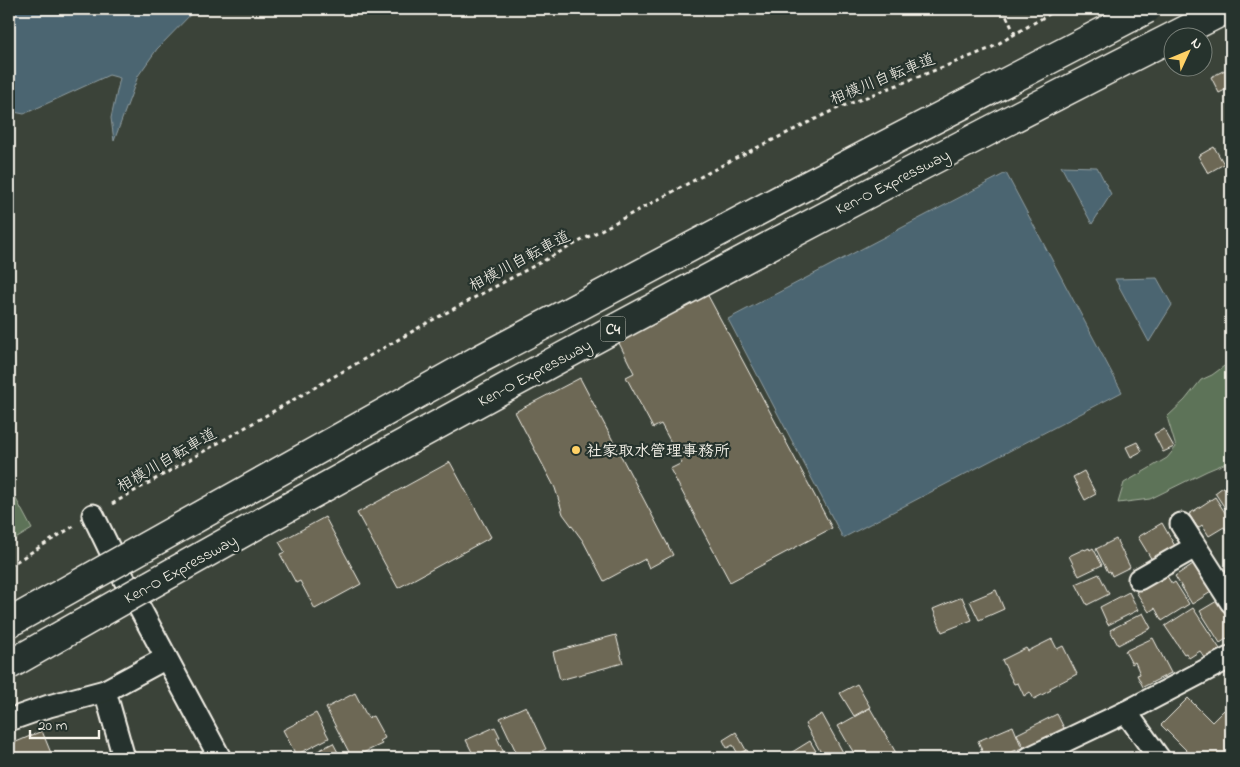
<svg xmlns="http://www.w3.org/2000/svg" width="1240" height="767" viewBox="0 0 1240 767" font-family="'Indie Flower','Klee One',sans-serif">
<rect width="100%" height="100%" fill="#3b4339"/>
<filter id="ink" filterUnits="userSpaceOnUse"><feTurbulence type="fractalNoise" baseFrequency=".02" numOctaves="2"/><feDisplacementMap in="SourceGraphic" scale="10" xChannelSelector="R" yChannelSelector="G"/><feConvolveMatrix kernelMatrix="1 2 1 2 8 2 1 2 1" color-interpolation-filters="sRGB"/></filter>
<g filter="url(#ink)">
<g fill="#5d7358" stroke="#a8b2a0">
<path d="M1231,361V461L1207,471L1150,499L1118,503L1124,483L1167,458L1176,447L1167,417L1185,400L1201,380L1212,375Z"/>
<path d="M9,486L32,529L9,543Z"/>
</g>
<g fill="#4c6571" stroke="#8f9da1">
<path d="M9,9H196L157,49L138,76L114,141L111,118L120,78L109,75L24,114L9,111Z"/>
<path d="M1061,166L1097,167L1111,194L1092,224Z"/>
<path d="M1006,173L1122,392L843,538L728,319Z"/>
<path d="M1157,278L1172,305L1149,342L1115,279Z"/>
</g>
<g fill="#6d6855" stroke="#f4f1e8">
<path d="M1229,68L1231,73V87L1219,93L1211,77Z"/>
<path d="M1214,147L1224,164L1208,173L1198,156Z"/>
<path d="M705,290L832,528L730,582L670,469L682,463L661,424L653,428L626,377L634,373L616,337Z"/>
<path d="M580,378L673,555L649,568L645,559L604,581L583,541L563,514L555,488L515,412Z"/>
<path d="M1164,429L1174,447L1163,452L1154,434Z"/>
<path d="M1137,442L1142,451L1131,457L1126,447Z"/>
<path d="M450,462L491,537L398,588L357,513Z"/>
<path d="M1084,471L1096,494L1085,500L1073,477Z"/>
<path d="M1231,481V517L1215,493Z"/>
<path d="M1215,497L1231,522V527L1226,530L1224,527L1209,536L1202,525L1198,528L1189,514Z"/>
<path d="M325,517L361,584L315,609L300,581L296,583L280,554L285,552L279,542Z"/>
<path d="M1162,523L1175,546L1152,560L1138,537Z"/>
<path d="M1116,539L1130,567L1112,576L1110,571L1108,572L1096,549Z"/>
<path d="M1089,548L1090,550L1093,548L1102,565L1079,576L1069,556L1084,549L1085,550Z"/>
<path d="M1193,564L1211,592L1192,604L1175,576Z"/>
<path d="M1165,573L1172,584L1175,582L1189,604L1162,621L1155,608L1149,612L1136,592Z"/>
<path d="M1099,574L1109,594L1087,605L1076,584Z"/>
<path d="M996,590L1004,609L979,620L970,601Z"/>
<path d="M1129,592L1138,610L1108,625L1100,607Z"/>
<path d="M962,597L972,620L942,632L933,609Z"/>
<path d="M1217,601L1231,623V636L1220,643L1200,611Z"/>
<path d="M1193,608L1220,649L1206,659L1200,651L1189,658L1186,653L1184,654L1165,626Z"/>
<path d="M1143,613L1151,628L1118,645L1110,630Z"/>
<path d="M616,635L623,663L560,680L553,652Z"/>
<path d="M1153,638L1171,673L1143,687L1137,675L1140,674L1135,662L1132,664L1125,651Z"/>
<path d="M1052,639L1057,649L1063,646L1077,674L1050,688L1051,690L1034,699L1030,692L1024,696L1018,683L1014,684L1002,660L1026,648L1028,651Z"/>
<path d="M857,684L870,707L854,716L840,693Z"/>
<path d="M355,693L368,718L373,716L385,738L380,741L382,744L352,758L326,708Z"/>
<path d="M1188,698L1212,722L1224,710L1231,716V758H1194L1161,725Z"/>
<path d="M526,706L546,749L527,758H519L500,718Z"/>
<path d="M870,708L899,758H857L846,740L838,726Z"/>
<path d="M316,713L329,738L296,755L283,730Z"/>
<path d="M822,714L845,756L842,758H824L805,724Z"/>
<path d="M1057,714L1066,732L1026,752L1017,734Z"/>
<path d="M1013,726L1022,748L996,758H985L978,741Z"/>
<path d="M495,727L500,737L497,738L504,753L493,758H475L466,740Z"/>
<path d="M42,731L53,758H9V745Z"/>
<path d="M736,732L746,750L738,754L733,745L727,748L723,740Z"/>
<path d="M810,741L820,758H792L789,754Z"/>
<path d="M333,743L341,758H317L314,753Z"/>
<path d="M747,750L752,758H733Z"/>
</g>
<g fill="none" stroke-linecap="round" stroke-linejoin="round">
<g stroke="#f4f1e8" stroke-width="25">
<g id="minor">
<path d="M93,515L122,575L220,758"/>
<path d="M1181,524L1231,602"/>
<path d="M1139,579L1195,547"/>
<path d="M105,691L124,758"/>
<path d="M1126,712L1159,758"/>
<path d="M9,720L49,706L105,691L166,658"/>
<path d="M1029,758L1126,712L1231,657"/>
</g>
</g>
<g stroke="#f4f1e8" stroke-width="3" stroke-dasharray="4 4" stroke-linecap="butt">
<path d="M1003,9L1015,34"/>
<path d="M112,504L427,323L732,160L836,109L989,49L1058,9"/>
<path d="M9,566L74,526"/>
</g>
<use href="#minor" stroke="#26332d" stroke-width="21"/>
<g stroke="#f4f1e8" stroke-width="31" stroke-linecap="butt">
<g id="motorway-bridge">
<path d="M9,623L480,359L779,200L1147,9"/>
<path d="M9,665C409,436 815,217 1227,9"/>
</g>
</g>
<use href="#motorway-bridge" stroke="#26332d" stroke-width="28"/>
</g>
</g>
<circle fill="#ffd166" stroke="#26332d" stroke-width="2" cx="576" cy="450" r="5"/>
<g text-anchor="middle" stroke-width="4.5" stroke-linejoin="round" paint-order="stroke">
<rect fill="#26332d" stroke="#b6b8b0" stroke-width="1" x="600.5" y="316.5" width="25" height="25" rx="4"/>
<g font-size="15" font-weight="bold" fill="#f4f1e8">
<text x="613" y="334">C4</text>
</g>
<g font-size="16" fill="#f4f1e8" stroke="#26332d">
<text transform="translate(882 78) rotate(-22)" y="6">相模川自転車道</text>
<text transform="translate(892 181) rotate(-27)" y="6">Ken-O Expressway</text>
<text transform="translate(519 260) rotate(-28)" y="6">相模川自転車道</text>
<text transform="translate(534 372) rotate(-28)" y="6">Ken-O Expressway</text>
<text transform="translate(166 459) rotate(-30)" y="6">相模川自転車道</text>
<text transform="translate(180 568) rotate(-29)" y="6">Ken-O Expressway</text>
</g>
<g font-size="16" font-weight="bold" fill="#f4f1e8" stroke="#26332d" text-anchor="start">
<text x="586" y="456">社家取水管理事務所</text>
</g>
</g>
<rect width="1240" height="767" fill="none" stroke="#26332d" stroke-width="30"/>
<rect x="15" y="15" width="1210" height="737" fill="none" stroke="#f4f1e8" stroke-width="2" filter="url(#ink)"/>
<g transform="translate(1188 52) rotate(46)"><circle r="24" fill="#26332d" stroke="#787f78"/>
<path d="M0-4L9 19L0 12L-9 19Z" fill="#ffd166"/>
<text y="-8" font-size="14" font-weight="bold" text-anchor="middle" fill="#f4f1e8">N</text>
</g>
<path d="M30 730v8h69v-8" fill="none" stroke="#f4f1e8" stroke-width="2.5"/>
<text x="38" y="730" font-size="15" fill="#f4f1e8" stroke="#26332d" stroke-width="4" paint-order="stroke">20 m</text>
</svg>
